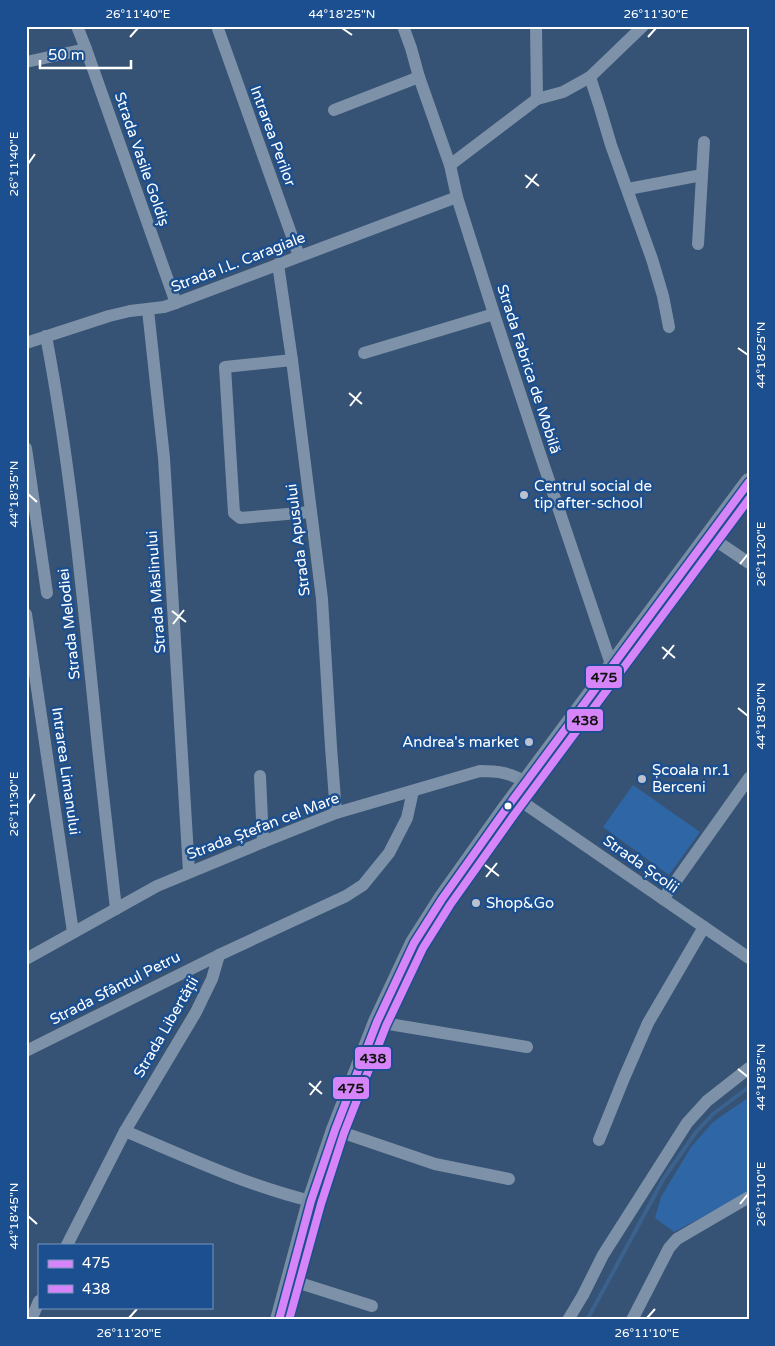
<svg xmlns="http://www.w3.org/2000/svg" width="775" height="1346" viewBox="0 0 775 1346" font-family="'Varela Round',sans-serif">
<rect width="100%" height="100%" fill="#365274"/>
<g fill="#2f66a5">
<path d="M633,785L700,832L669,875L603,827Z"/>
<path d="M749,1097V1190L725,1205L674,1232L655,1218L661,1197L691,1147L713,1122Z"/>
</g>
<g fill="none" stroke-linecap="round" stroke-linejoin="round">
<path stroke="#3b618d" stroke-width="4" d="M587,1320L664,1178L696,1132L713,1114L749,1087"/>
<g stroke="#7d92a8" stroke-width="12">
<path d="M77,26L86,49L176,303"/>
<path d="M217,26L299,256"/>
<path d="M403,26L411,48L419,77L450,165L457,197L494,314L539,451L612,667"/>
<path d="M536,26L537,99"/>
<path d="M26,62L86,49"/>
<path d="M590,77L600,108L611,145L652,259L663,296L669,327"/>
<path d="M334,110L419,77"/>
<path d="M450,165L537,99L563,92L590,77L643,26"/>
<path d="M628,189L702,175"/>
<path d="M698,244L704,142"/>
<path d="M278,264L292,360L322,599L331,747L336,813"/>
<path d="M148,310L164,458L189,872"/>
<path d="M46,336C70,462 82,589 95,717C101,781 109,845 116,909"/>
<path d="M26,343L109,316L130,311L164,307L176,303L457,197"/>
<path d="M364,353L494,314"/>
<path d="M292,360L225,367L234,513L240,518L311,512"/>
<path d="M26,448L47,593"/>
<path d="M709,536L749,563"/>
<path d="M26,614L73,932"/>
<path d="M260,776L263,842"/>
<path d="M515,797L749,958"/>
<path d="M663,899L749,778"/>
<path d="M26,959L157,886L263,842L336,813L480,771C499,771 510,773 526,782"/>
<path d="M377,1022L527,1047"/>
<path d="M26,1051L219,955L346,896L363,885L389,853L407,818L413,791"/>
<path d="M335,1130L435,1164L509,1179"/>
<path d="M125,1131C186,1157 246,1185 311,1201"/>
<path d="M599,1140L624,1078L648,1023L704,927"/>
<path d="M67,1245L125,1131L196,1012L212,979L219,955"/>
<path d="M290,1280L372,1306"/>
<path d="M31,1320L39,1301"/>
<path d="M568,1320L583,1295L603,1255L687,1123L707,1101L749,1068"/>
<path d="M632,1320L669,1248L677,1239L749,1197"/>
</g>
<path stroke="#798da4" stroke-width="18" d="M279,1320L311,1201L335,1130L377,1022L414,943L442,899L506,809L749,482"/>
<g stroke="#1b4f8f" stroke-width="11">
<path id="bus-1" d="M279,1320L311,1201L335,1130L377,1022L414,943L442,899L506,809L749,482"/>
</g>
<g stroke="#1b4f8f" stroke-width="11">
<path id="bus-2" d="M289,1320L321,1204L344,1133L386,1026L423,948L450,905L514,815L749,499"/>
</g>
<use href="#bus-1" stroke="#d685f9" stroke-width="8"/>
<use href="#bus-2" stroke="#d685f9" stroke-width="8"/>
</g>
<path fill="none" stroke="#fff" stroke-width="2" d="M342,28L352,35M130,37L138,28M648,37L656,28M28,164L35,154M525,175L539,186M526,188L537,174M738,348L748,355M349,393L362,404M350,406L361,392M28,494L37,502M740,564L748,554M172,611L186,622M173,624L184,610M662,647L675,658M663,659L674,645M738,708L748,716M28,804L35,794M485,865L499,876M486,877L497,863M738,1069L748,1077M309,1083L322,1094M310,1095L321,1081M740,1204L748,1194M28,1216L37,1224M129,1318L137,1309M647,1318L655,1309"/>
<g fill="#b9c2ce" stroke="#1b4f8f" stroke-width="2">
<circle cx="524" cy="495" r="5"/>
<circle cx="529" cy="742" r="5"/>
<circle cx="642" cy="779" r="5"/>
<circle cx="476" cy="903" r="5"/>
</g>
<circle fill="#fff" stroke="#1b4f8f" stroke-width="2" cx="508" cy="806" r="4.5"/>
<g text-anchor="middle" stroke-width="5" stroke-linejoin="round" paint-order="stroke">
<g font-size="15" fill="#fff" stroke="#1b4f8f">
<text transform="translate(273 136) rotate(70)" y="5">Intrarea Perilor</text>
<text transform="translate(142 159) rotate(71)" y="5">Strada Vasile Goldiș</text>
<text transform="translate(238 262) rotate(-21)" y="5">Strada I.L. Caragiale</text>
<text transform="translate(529 369) rotate(72)" y="5">Strada Fabrica de Mobilă</text>
<text transform="translate(298 540) rotate(-97)" y="5">Strada Apusului</text>
<text transform="translate(156 592) rotate(-94)" y="5">Strada Măslinului</text>
<text transform="translate(69 624) rotate(-96)" y="5">Strada Melodiei</text>
<text transform="translate(66 771) rotate(82)" y="5">Intrarea Limanului</text>
<text transform="translate(263 826) rotate(-21)" y="5">Strada Ștefan cel Mare</text>
<text transform="translate(641 864) rotate(35)" y="5">Strada Școlii</text>
<text transform="translate(115 988) rotate(-27)" y="5">Strada Sfântul Petru</text>
<text transform="translate(166 1027) rotate(-60)" y="5">Strada Libertății</text>
</g>
<g font-size="15" fill="#fff" stroke="#1b4f8f" text-anchor="start">
<text x="534" y="491">Centrul social de<tspan x="534" dy="17">tip after-school</tspan></text>
<text x="519" y="747" text-anchor="end">Andrea's market</text>
<text x="652" y="775">Școala nr.1<tspan x="652" dy="17">Berceni</tspan></text>
<text x="486" y="908">Shop&amp;Go</text>
</g>
</g>
<g stroke="#1b4f8f" stroke-width="2">
<rect x="585" y="665" width="38" height="24" rx="5" fill="#d685f9"/>
<rect x="566" y="708" width="38" height="24" rx="5" fill="#d685f9"/>
<rect x="354" y="1046" width="38" height="24" rx="5" fill="#d685f9"/>
<rect x="332" y="1076" width="38" height="24" rx="5" fill="#d685f9"/>
</g>
<g font-size="14" text-anchor="middle" font-weight="bold" fill="#111">
<text x="604" y="682">475</text>
<text x="585" y="725">438</text>
<text x="373" y="1063">438</text>
<text x="351" y="1093">475</text>
</g>
<rect width="775" height="1346" fill="none" stroke="#1b4f8f" stroke-width="55"/>
<rect x="38" y="1244" width="175" height="65" fill="#1b4f8f" stroke="#7695bc"/>
<rect x="48" y="1260" width="25" height="8" fill="#d685f9" stroke="#7695bc"/>
<text x="82" y="1268" font-size="15" fill="#ffffff">475</text>
<rect x="48" y="1285" width="25" height="8" fill="#d685f9" stroke="#7695bc"/>
<text x="82" y="1294" font-size="15" fill="#ffffff">438</text>
<path d="M40 60v8h91v-8" fill="none" stroke="#ffffff" stroke-width="2.5"/>
<text x="48" y="60" font-size="15" fill="#ffffff" stroke="#1b4f8f" stroke-width="4" paint-order="stroke">50 m</text>
<rect x="28" y="28" width="720" height="1290" fill="none" stroke="#fff" stroke-width="2"/>
<g font-size="12" text-anchor="middle" fill="#fff">
<text x="138" y="18">26°11'40"E</text>
<text x="342" y="18">44°18'25"N</text>
<text x="656" y="18">26°11'30"E</text>
<text transform="translate(14 164) rotate(-90)" y="4">26°11'40"E</text>
<text transform="translate(761 355) rotate(-90)" y="4">44°18'25"N</text>
<text transform="translate(14 494) rotate(-90)" y="4">44°18'35"N</text>
<text transform="translate(761 554) rotate(-90)" y="4">26°11'20"E</text>
<text transform="translate(761 716) rotate(-90)" y="4">44°18'30"N</text>
<text transform="translate(14 804) rotate(-90)" y="4">26°11'30"E</text>
<text transform="translate(761 1077) rotate(-90)" y="4">44°18'35"N</text>
<text transform="translate(761 1194) rotate(-90)" y="4">26°11'10"E</text>
<text transform="translate(14 1216) rotate(-90)" y="4">44°18'45"N</text>
<text x="129" y="1337">26°11'20"E</text>
<text x="647" y="1337">26°11'10"E</text>
</g>
</svg>
